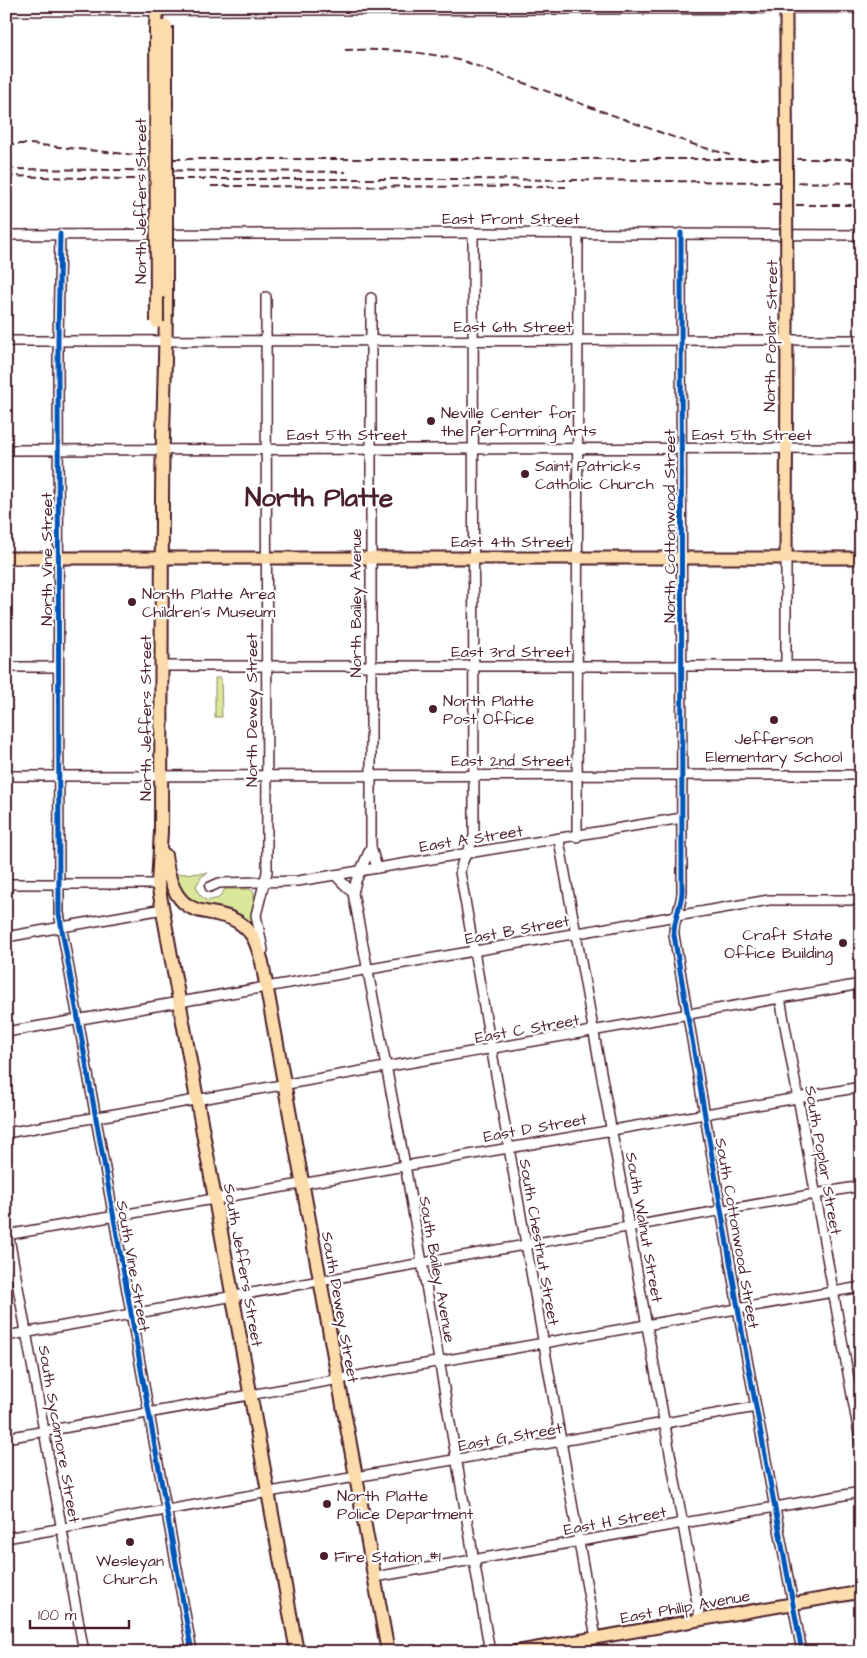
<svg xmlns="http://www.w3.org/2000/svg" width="867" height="1658" viewBox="0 0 867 1658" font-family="'Architects Daughter',sans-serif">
<rect width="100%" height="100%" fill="#fff"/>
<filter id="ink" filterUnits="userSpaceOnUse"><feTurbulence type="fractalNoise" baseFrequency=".02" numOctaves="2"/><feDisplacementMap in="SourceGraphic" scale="10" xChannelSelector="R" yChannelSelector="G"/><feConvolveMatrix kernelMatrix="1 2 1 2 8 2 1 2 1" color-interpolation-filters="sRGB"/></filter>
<g filter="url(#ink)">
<g fill="#d9e79a" stroke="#928362">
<path d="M215,678H221L222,717H215Z"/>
<path d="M208,873L202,876L196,886L199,894L207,901L219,898L225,889H250L254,892V928C221,896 195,922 173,874Z"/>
</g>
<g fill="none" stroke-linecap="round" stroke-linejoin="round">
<g stroke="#4a1f2b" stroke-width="12">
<g id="minor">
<path d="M6,11L861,8"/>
<path d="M473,233L474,836C471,849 461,859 460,872L596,1638"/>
<path d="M681,233L682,892C681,908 673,920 674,935L744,1343L802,1652"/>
<path d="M60,234L58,340L59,913L192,1652"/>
<path d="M6,235L473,233L861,235"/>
<path d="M371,298V847L356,881L353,893L405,1165L490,1652"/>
<path d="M6,341L861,340"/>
<path d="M6,450L861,448"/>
<path d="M786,558V666"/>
<path d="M162,666H861"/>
<path d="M6,667H58"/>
<path d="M6,776L861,775"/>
<path d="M577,837L578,233"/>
<path d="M559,840L700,1619"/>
<path d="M371,847L377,868"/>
<path d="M335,875L353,893"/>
<path d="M6,884H158"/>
<path d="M210,887L219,883L298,881L682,818"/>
<path d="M6,937L163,909"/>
<path d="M263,950L256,915L267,872L266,297"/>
<path d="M780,998L861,1445"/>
<path d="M6,1032L769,900H861"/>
<path d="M6,1133L861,984"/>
<path d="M6,1221L84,1652"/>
<path d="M6,1235L861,1087"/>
<path d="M6,1336L861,1186"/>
<path d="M6,1438L861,1287"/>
<path d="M6,1538L756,1407"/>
<path d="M375,1577L861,1492"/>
</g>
</g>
<g stroke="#4a1f2b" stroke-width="15">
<g id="major">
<path d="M786,6V30"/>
<path d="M6,558H861"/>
<path d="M786,558L787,325"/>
<path d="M514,1652L861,1592"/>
</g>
</g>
<g stroke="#4a1f2b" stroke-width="16">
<g id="highway">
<path d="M156,26L157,6"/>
<path d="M166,292C166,363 162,433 162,504C161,613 162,722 161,831L158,884L297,1652"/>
<path d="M165,855C176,939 221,894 251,934C257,942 259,953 262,962L388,1652"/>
</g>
</g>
<use href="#minor" stroke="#fff" stroke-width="9"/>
<use href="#major" stroke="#fcdcac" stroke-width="11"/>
<use href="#highway" stroke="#fcdcac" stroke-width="12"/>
<g stroke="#4a1f2b" stroke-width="2" stroke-dasharray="8 4" stroke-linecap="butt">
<path d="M345,50C387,49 425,51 466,62L698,146L730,155"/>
<path d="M6,144H30L175,159H861"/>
<path d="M6,169L346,172"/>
<path d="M6,176L121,179H470L861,183"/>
<path d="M211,186L566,187"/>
<path d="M772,205H861"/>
</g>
<g stroke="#4a1f2b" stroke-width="15" stroke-linecap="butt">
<path id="major-bridge" d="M786,30L787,325"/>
</g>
<g stroke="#4a1f2b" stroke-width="16" stroke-linecap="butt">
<g id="highway-bridge">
<path d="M156,26L157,322"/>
<path d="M166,26V292"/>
</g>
</g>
<use href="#major-bridge" stroke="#fcdcac" stroke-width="11"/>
<use href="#highway-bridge" stroke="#fcdcac" stroke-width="12"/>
<g stroke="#fff" stroke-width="8">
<g id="cycleway">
<path d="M681,233L682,892C681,908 673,920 674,935L744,1343L802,1652"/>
<path d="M60,234L58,340L59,913L192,1652"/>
</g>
</g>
<use href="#cycleway" stroke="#0057b8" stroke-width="5"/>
</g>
</g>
<g fill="#4a1f2b" stroke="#fff" stroke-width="2">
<circle cx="431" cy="421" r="5"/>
<circle cx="525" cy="474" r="5"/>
<circle cx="132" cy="602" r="5"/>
<circle cx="433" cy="709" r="5"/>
<circle cx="774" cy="720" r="5"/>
<circle cx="843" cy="943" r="5"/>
<circle cx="327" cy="1504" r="5"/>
<circle cx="130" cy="1542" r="5"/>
<circle cx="324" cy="1556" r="5"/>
</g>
<g text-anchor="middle" stroke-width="4.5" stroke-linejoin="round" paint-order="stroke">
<g font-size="16" fill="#4a1f2b" stroke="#fff">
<text transform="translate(140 201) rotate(-90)" y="6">North Jeffers Street</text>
<text x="511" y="224">East Front Street</text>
<text x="513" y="332">East 6th Street</text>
<text transform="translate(770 336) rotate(-89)" y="6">North Poplar Street</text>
<text x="347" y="440">East 5th Street</text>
<text x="752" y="440">East 5th Street</text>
<text transform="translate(669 526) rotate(-90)" y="6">North Cottonwood Street</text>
<text x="511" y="547">East 4th Street</text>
<text transform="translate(46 559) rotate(-90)" y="6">North Vine Street</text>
<text transform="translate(355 603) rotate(-90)" y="6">North Bailey Avenue</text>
<text x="511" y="657">East 3rd Street</text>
<text transform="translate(251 710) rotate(-90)" y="6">North Dewey Street</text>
<text transform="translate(145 718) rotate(-90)" y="6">North Jeffers Street</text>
<text x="511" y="766">East 2nd Street</text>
<text transform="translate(471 838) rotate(-9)" y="6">East A Street</text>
<text transform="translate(517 929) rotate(-10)" y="6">East B Street</text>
<text transform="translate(527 1028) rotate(-10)" y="6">East C Street</text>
<text transform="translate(535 1127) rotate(-10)" y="6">East D Street</text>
<text transform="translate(824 1160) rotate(80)" y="6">South Poplar Street</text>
<text transform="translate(645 1227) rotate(80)" y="6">South Walnut Street</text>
<text transform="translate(738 1233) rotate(80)" y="6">South Cottonwood Street</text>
<text transform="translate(540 1242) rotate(80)" y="6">South Chestnut Street</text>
<text transform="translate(244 1265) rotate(80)" y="6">South Jeffers Street</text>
<text transform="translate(134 1266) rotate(80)" y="6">South Vine Street</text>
<text transform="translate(438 1269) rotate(80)" y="6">South Bailey Avenue</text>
<text transform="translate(341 1307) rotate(80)" y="6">South Dewey Street</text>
<text transform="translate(60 1434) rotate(80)" y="6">South Sycamore Street</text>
<text transform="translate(510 1436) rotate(-10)" y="6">East G Street</text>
<text transform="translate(615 1520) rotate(-10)" y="6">East H Street</text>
<text transform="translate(685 1606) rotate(-10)" y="6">East Philip Avenue</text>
</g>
<g font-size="16" fill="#4a1f2b" stroke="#fff" text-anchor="start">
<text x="441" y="418">Neville Center for<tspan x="441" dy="18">the Performing Arts</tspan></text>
<text x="535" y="471">Saint Patricks<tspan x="535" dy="18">Catholic Church</tspan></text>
<text x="142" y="599">North Platte Area<tspan x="142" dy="18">Children's Museum</tspan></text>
<text x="443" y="706">North Platte<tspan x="443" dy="18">Post Office</tspan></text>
<text x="774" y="744" text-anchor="middle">Jefferson<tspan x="774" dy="18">Elementary School</tspan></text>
<text x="833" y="940" text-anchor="end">Craft State<tspan x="833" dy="18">Office Building</tspan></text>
<text x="337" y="1501">North Platte<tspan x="337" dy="18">Police Department</tspan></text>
<text x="334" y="1562">Fire Station #1</text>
<text x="130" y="1566" text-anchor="middle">Wesleyan<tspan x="130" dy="18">Church</tspan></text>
</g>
<g font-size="26" font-weight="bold" fill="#4a1f2b" stroke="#fff">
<text x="319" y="506">North Platte</text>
</g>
</g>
<rect width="867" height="1658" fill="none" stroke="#fff" stroke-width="25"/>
<rect x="12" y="12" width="842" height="1633" fill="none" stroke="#4a1f2b" stroke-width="2" filter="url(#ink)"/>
<path d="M30 1620v8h99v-8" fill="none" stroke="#4a1f2b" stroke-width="2.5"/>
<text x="38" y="1620" font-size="15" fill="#4a1f2b" stroke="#ffffff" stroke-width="4" paint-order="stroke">100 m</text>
</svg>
